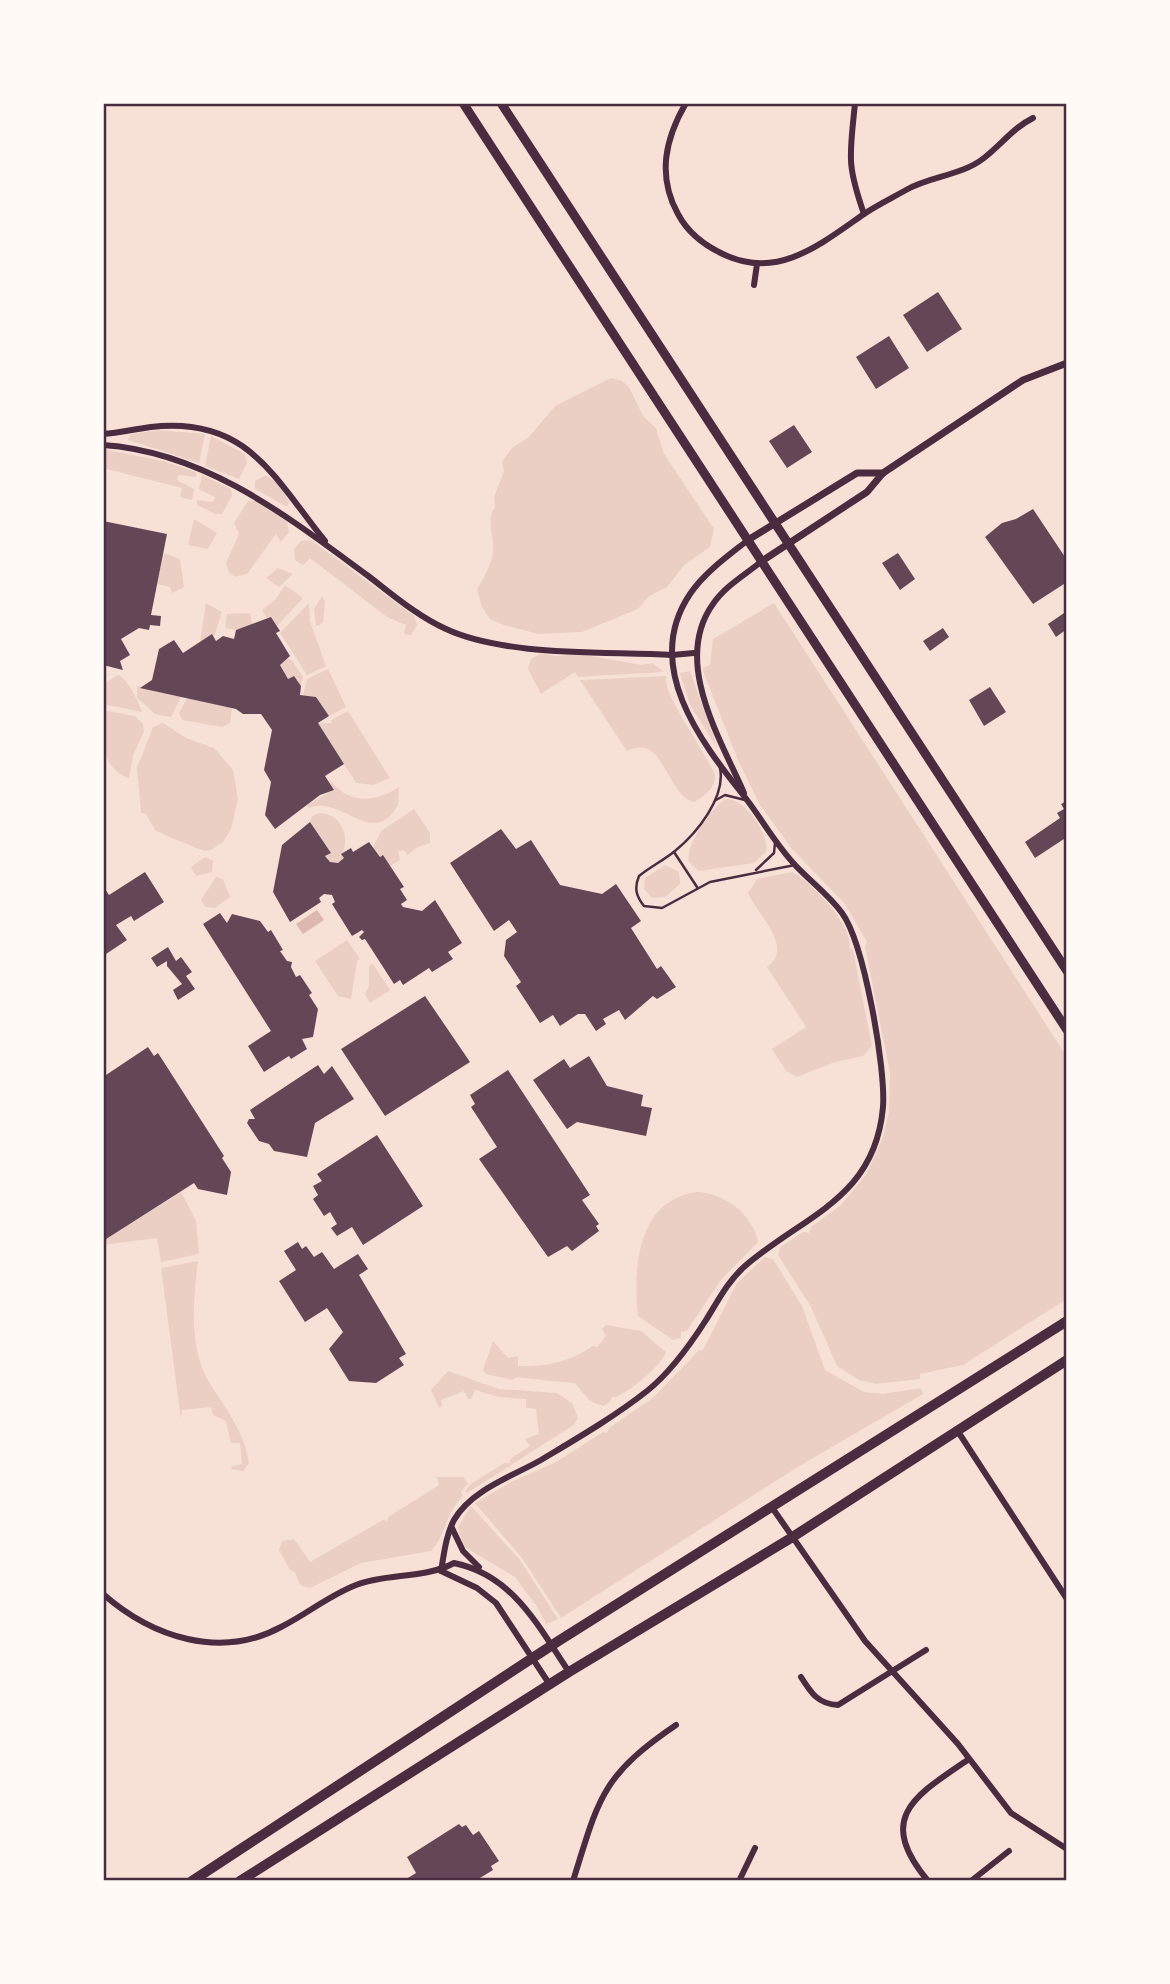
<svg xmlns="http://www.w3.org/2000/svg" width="1170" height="1984" viewBox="0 0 1170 1984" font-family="Poppins,sans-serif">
<rect width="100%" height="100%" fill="#f7e1d7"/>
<g fill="#ebcfc5">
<path d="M611,378L622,381L629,387L643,416L656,428L664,454L714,529L710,547L684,565L667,587L649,596L638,609L582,632L538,634L504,625L490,619L482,607L477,590C483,577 491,567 493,552C495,536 485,522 495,507L494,497L504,471L502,462L512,448L529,437L555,406Z"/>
<path d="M158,430L205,434L199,463L128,440L131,434Z"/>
<path d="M211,436L245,454L247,463L239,479L205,466Z"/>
<path d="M103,449L163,461L196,472V477L179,475L177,480L194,489L192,500L180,497L182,488L103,468Z"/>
<path d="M202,475L231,489L232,496L222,514H215L197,505V500L213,502L215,497L199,489Z"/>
<path d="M266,475L279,485L289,502L287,507L255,489V481Z"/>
<path d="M248,501H256L287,522L289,532L281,542L276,534L247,574L235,577L229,573L226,563L239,534L234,523Z"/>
<path d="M194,519L217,533L208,549L188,545Z"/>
<path d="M311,540L414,616L417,625L411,635L404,634L406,625L387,617L310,558L303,565L295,560L294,549L301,541Z"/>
<path d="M164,553L180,559L184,587L172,593L170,587L157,584Z"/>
<path d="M278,568L293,574L279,587L266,578Z"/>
<path d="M285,585L303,598L277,626L271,617L267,619L262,610L275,600Z"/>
<path d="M322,596L325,601L323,623L316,626L314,609Z"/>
<path d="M206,603L222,612L214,637L212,634L200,642Z"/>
<path d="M309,603L310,621L326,666L307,675L280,633Z"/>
<path d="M774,603L1067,1057V1299L963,1365L920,1374V1379L876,1384L859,1380L837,1366L811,1307L778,1255L780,1247L803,1232L809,1233L811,1227L841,1205L867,1173L883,1137L889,1111L890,1073L865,946L867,942L845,904L792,849L760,805L738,760L703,671V668L710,665L713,639Z"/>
<path d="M250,613L253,626L236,630L225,628L227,614Z"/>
<path d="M541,653L556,656L579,654L642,665L652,663L664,672L578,677L575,672L541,694L528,669L531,659Z"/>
<path d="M287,658L292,660L303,677L301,686L294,676L288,679L280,665Z"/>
<path d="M328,669L346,707L329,716L316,698L303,695L307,679Z"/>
<path d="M690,671L718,749L690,705L680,673Z"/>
<path d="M118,675C128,679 139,703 142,712L103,704V684Z"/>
<path d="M666,676C662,694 706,752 715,775C716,788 703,797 694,802C666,796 665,732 627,751L580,680Z"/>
<path d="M137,686L181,697L171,717L155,714L137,698Z"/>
<path d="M187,698L232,708L230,723L222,727L182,720L179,713Z"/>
<path d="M103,710L135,716L143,724L144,731L133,756L129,778C99,768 103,736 103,710Z"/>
<path d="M348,711L390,778L373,785L356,783L318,723H332L331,720Z"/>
<path d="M163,723L186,738L214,748L233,770L238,799L231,829L223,842L211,850L204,851L167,836L155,830L146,814L141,812L137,768L153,727Z"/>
<path d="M332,782C350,805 376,802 399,787L398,805C373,850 341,794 309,808L307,805L333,790L330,784Z"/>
<path d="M727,799C745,799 770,834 766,852L754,863L699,871L689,862C684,847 712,804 727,799Z"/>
<path d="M414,809L430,833V843L418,847L407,855L404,850L398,851L400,860L390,866L373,848L381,831Z"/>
<path d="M319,813C341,813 351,837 342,854L344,858L338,863L330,862L325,856L330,853L310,822L312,816Z"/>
<path d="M205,857L213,861L212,872L196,876L191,867Z"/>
<path d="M665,865L679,872L680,884L665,897L652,898L644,889L645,878Z"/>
<path d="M792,872C811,881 855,928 849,948L853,950L872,1046L863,1056L835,1062L797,1077L786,1071L772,1049L806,1027L767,967C795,946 757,915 748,893L757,879Z"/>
<path d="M216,877L223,879L230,897L215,908L206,907L201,900Z"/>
<path d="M347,940L360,959L357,961L351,999L338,996L315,961Z"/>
<path d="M373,964L390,990L370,1003L365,994L369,986V966Z"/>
<path d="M181,1192L196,1221L199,1254L161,1262L157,1238L103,1245V1241Z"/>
<path d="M696,1192C723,1192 753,1214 758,1242L721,1280L687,1331L681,1332V1338L673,1340L638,1316C633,1268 637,1201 696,1192Z"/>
<path d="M765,1257L773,1259L802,1306L825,1370L864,1392L883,1394L921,1388L923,1394L801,1465L561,1618L522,1558L475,1503L511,1482L556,1462L603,1432L607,1433L609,1428L654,1397L699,1350H703L737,1283Z"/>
<path d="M198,1261C193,1303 188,1351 212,1387C226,1408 245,1434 249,1463L243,1471L231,1469L232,1466L242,1464L240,1443H231L226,1421L213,1415L211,1407L182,1410L181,1419L161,1268Z"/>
<path d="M606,1325L641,1331L666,1352C663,1365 622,1399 612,1397L610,1402L603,1406L590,1401L575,1383C572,1383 520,1378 517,1377L513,1380L486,1374L483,1370L493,1341L508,1358L518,1356V1366C543,1367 572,1362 592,1346L597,1347L606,1336L602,1329Z"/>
<path d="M448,1371L499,1389L557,1393L572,1403L578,1418L574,1425L467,1493L465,1491L471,1484L504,1463H510V1459L530,1446L525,1439L539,1434L536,1409L526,1408V1399L499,1397L475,1390L471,1399H468L464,1391L441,1400L442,1406L439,1408L431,1390Z"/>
<path d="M437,1477H463L468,1484L461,1491L463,1496C446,1512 446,1535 431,1551L361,1563L310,1588L300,1585L295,1572L290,1570L279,1550L282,1541L294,1539L310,1562L383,1520L388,1521V1517L439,1485Z"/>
<path d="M471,1506L520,1560L558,1619L546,1624L538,1608L515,1577L463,1546L458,1527Z"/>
</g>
<path fill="#dcb8b0" d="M317,910L324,920L303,934L296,924Z"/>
<g fill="#644757">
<path d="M938,292L962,329L927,352L903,315Z"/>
<path d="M889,336L909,368L876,389L856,357Z"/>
<path d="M794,425L812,452L787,468L769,441Z"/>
<path d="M1033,509L1067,560V582L1033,604L985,537L1002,523L1016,519Z"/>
<path d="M103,521L167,534L151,615L161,616L160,626L150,625L149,630L139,628L121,639L130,655L120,661L123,670L103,665Z"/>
<path d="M898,553L915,579L900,590L882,563Z"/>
<path d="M1067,611V629L1056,637L1048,624Z"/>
<path d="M271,617L280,631L276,633L290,656L280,665L288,679L294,676L301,686L300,695L316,697L329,716L318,723L344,764L325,776L334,790L320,795L275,829L265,815L271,782L264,770L272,730L261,714H243L236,709L140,688L152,680L159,649L174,640L183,653L212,634L216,641L223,636L234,639L236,630Z"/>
<path d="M943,628L949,637L930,651L923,641Z"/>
<path d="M990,687L1006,712L984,726L969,700Z"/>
<path d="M1067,801V837L1035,858L1025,842L1060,818L1057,813L1064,809L1061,804Z"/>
<path d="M310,822L331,853L325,856L330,862L338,863L344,858L341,854L351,848L353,852L369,842L380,857L383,855L404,887L400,889L407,900L401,904L403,907L422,911L435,900L462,943L448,952L453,959L432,972L429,968L403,985L400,980L394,984L365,939L362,940L359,937L364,932L362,930L352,936L332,904L335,902L332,895L324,894L319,898L321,902L290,922L273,892L282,845Z"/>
<path d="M501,829L516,849L531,840L560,885L602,894L616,884L641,921L631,928L657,969L661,966L676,987L657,999L653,996L625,1020L619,1010L603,1019L606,1024L596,1031L585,1014H578L560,1026L553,1015L540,1023L516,986L521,982L504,956L506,940L517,932L509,920L494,931L450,863Z"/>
<path d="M145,872L164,902L134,921L131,916L116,925L127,940L103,956V886L109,895Z"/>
<path d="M220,913L227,923L232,914L260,921L268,932L271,930L283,950L280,951L287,961L292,962L291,967L296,977L300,975L312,993L309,995L318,1009L313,1037L302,1039L307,1049L291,1059L289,1056L264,1072L248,1046L271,1031L203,924Z"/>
<path d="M168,947L176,961L181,957L192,972L186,976L195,989L178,1000L173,990L182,984L167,966V961L157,967L151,958Z"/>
<path d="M425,996L470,1062L385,1116L341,1049Z"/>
<path d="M148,1047L154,1056L158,1053L224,1156L222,1158L231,1172L227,1195L198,1189L194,1183L103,1241V1077Z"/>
<path d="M589,1056L607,1086L643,1095L641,1106L652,1108L646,1136L577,1122L567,1129L533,1080L564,1059L570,1068Z"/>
<path d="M318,1065L324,1074L332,1066L354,1099L315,1123L307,1157L274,1151L269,1144L259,1141L247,1123L249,1119H255L250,1110Z"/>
<path d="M508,1070L590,1195L582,1200L599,1224L596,1226L599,1231L572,1251L567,1246L548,1257L479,1159L497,1147L471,1107L475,1104L470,1095Z"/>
<path d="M377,1135L423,1206L363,1245L352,1227L337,1236L331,1228L337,1224L330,1212L324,1216L313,1199L318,1195L313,1186L322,1181L317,1174Z"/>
<path d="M298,1242L302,1249L306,1246L314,1257L322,1252L334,1269L358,1254L368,1269L359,1275L406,1354L399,1358L404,1365L376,1383L349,1381L329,1349L343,1332L327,1308L305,1322L279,1281L296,1270L284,1251Z"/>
<path d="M459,1824L462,1827L466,1825L473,1835L479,1831L499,1861L491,1866L493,1870L475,1881H403L416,1873L407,1857Z"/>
</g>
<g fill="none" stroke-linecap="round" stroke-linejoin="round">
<g stroke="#4a2c40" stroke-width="2.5">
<path d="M720,768C726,797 697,833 675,851C664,860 650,867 639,876C634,888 636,896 644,906L662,908L710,882L795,865"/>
<path d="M716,800L725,795L745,800"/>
<path d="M674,852L697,887"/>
<path d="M756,870L774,853L775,843"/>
</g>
<g stroke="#4a2c40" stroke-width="6">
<path d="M686,103C665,139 657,176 678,214C688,233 705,246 725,255C779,280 822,243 864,214C877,205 892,198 906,190C930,176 961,176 984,158C1002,144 1013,128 1033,118"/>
<path d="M855,103C850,156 846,162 864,214"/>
<path d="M754,285L757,264"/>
<path d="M103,434C119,433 135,429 151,427C248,416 274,478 325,541"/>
<path d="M103,445C206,452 288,517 367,575C392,594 417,616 446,629C507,657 604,651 672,655L694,653"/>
<path d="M744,793C720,738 672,661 713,604C725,586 745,575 762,561"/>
<path d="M957,1430L1067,1599"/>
<path d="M771,1506L865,1641L958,1744L1011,1813L1067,1849"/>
<path d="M452,1528L463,1551L479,1567"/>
<path d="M441,1571C444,1554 446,1535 454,1520C471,1490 513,1476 541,1460C576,1439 614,1417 647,1391C671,1372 690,1345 706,1320C718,1301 728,1281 745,1266C804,1215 875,1199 883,1107C886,1069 864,943 842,913C829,895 811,882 796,866C775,844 762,819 744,796C700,741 642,665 690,594C705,572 728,556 748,540"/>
<path d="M441,1571L477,1588L496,1603L550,1685"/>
<path d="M103,1594C152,1637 220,1660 281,1627C307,1614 328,1596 356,1585C387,1573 425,1579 454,1563C513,1575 538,1626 569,1672"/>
<path d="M801,1677C811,1693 818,1704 838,1705L926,1650"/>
<path d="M573,1881C599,1798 601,1776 676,1725"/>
<path d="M739,1881L755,1848"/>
<path d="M928,1881C875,1817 915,1796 969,1759"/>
<path d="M971,1881L1009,1851"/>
</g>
<g stroke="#4a2c40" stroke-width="7">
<path d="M748,540L857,473H883"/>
<path d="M762,561L867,492L883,473L1023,380L1067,363"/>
</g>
<g stroke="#4a2c40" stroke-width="9">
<path d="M463,103L1067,1030"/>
<path d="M501,103L1067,971"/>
</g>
<g stroke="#4a2c40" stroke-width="10">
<path d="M192,1881L560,1640L1067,1321"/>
<path d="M240,1881L569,1672L791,1538L1067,1360"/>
</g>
</g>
<rect width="1170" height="1984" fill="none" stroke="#fffaf5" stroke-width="210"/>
<rect x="105" y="105" width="960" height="1774" fill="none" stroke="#4a2c40" stroke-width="2.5"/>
</svg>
